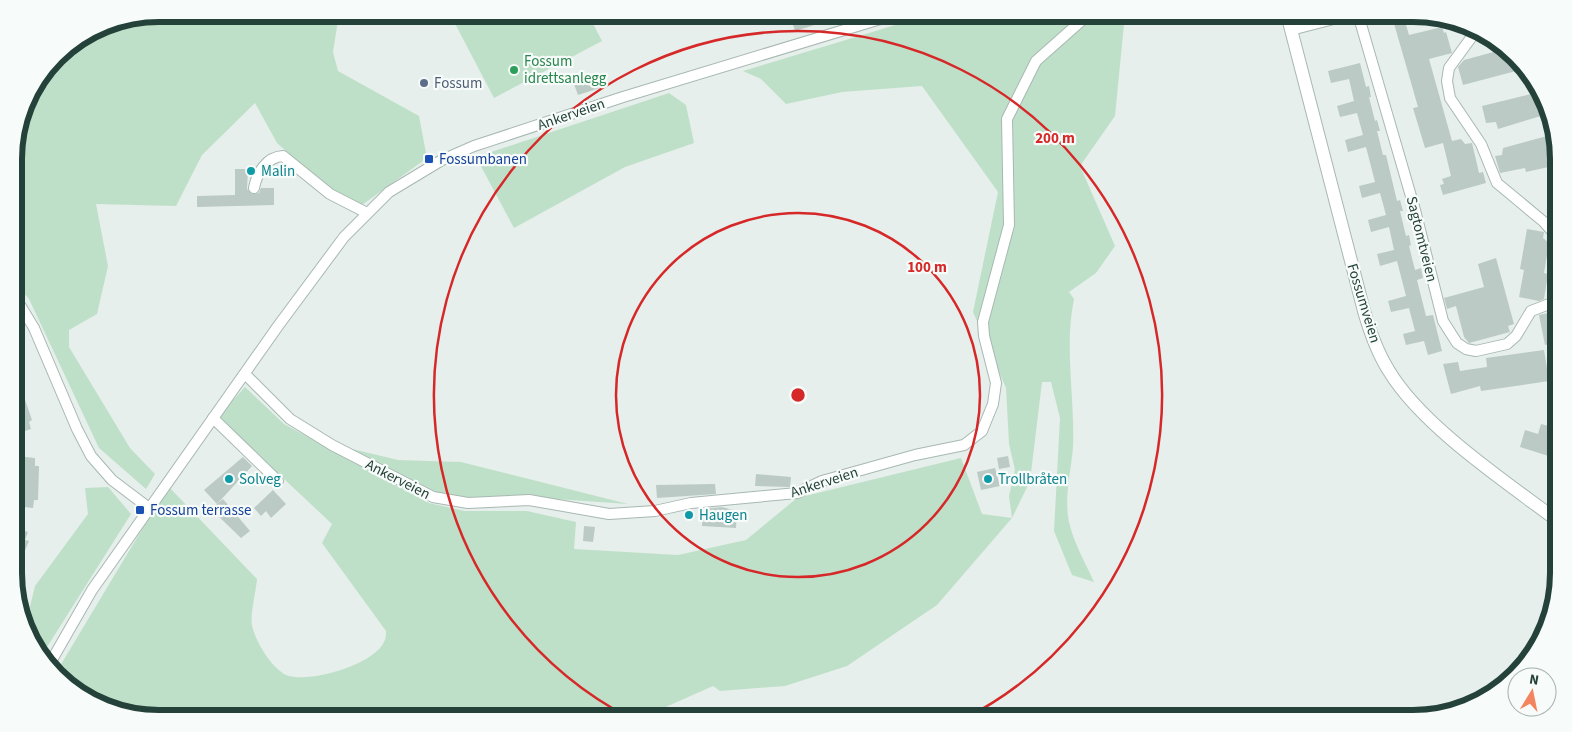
<svg xmlns="http://www.w3.org/2000/svg" width="1572" height="732" viewBox="0 0 1572 732" font-family="'Source Sans 3',sans-serif">
<rect width="100%" height="100%" fill="#e6efeb"/>
<g fill="#bfe0c8">
<path d="M160,14H339L333,52L338,71L419,116L427,158L362,205L328,188L277,143L255,103L202,155L176,206L96,204L108,266L97,314L69,330V347L130,448L155,474L146,489L99,448L29,299L14,282V150L29,96L63,50L104,25Z"/>
<path d="M450,14H588L602,41L494,98Z"/>
<path d="M932,14H1125L1115,116L1080,166L1115,246L1096,273L1069,292L1074,299C1064,347 1075,397 1073,447C1071,473 1063,500 1070,526C1075,545 1086,564 1094,582L1072,575L1054,531L1060,418L1051,382H1042L1030,481L1012,518L937,605L847,666L785,686L720,691L713,686L641,718H160L104,707L57,671L168,486L257,579C256,591 250,614 252,625C255,641 273,671 289,676C313,682 373,665 384,642C386,639 386,634 386,631L322,543L332,524L218,417L245,387L284,424L429,503L465,511H527L576,522L574,549L678,555L746,540L797,498L961,458L982,514L1012,518L1009,496L1015,470L1009,444L1006,388L973,312L998,192L922,86L842,92L786,104L761,79L743,71Z"/>
<path d="M669,93L686,105L694,143L625,167L514,228L476,157Z"/>
<path d="M344,447L398,460L461,462L628,504L527,497L466,498L433,492Z"/>
<path d="M108,487L131,514L42,655L27,619L35,586L88,514L85,488Z"/>
</g>
<g fill="#bbcac4">
<path d="M805,14H843L844,16L795,31L791,18Z"/>
<path d="M1404,18L1409,35L1442,27L1444,33L1446,32L1452,53L1429,59L1452,141L1461,139L1465,144L1472,143L1479,173L1483,172L1486,183L1443,195L1440,185L1444,184L1442,179L1451,176L1443,143L1425,148L1413,108L1418,107L1393,20Z"/>
<path d="M1501,50L1502,54L1505,53L1513,60L1516,71L1463,85L1458,67L1464,60Z"/>
<path d="M1360,63L1366,87L1369,86L1371,97H1369L1375,121L1377,120L1380,131H1377L1383,155H1386L1397,201L1400,200L1403,211H1400L1406,236L1409,235L1411,245L1409,246L1415,270L1421,268L1423,278L1417,280L1426,316L1433,315L1442,351L1428,355L1424,341L1406,345L1403,334L1415,331L1409,308L1391,312L1388,301L1406,296L1397,261L1380,266L1377,254L1394,250L1389,227L1371,232L1368,220L1386,215L1380,193L1362,198L1359,186L1375,182L1366,147L1348,152L1345,140L1363,135L1357,113L1340,117L1337,106L1354,101L1349,79L1331,83L1328,71Z"/>
<path d="M599,75L603,87L578,95L574,84Z"/>
<path d="M1535,93L1538,103L1541,102L1544,115L1498,129L1496,122L1486,123L1482,106Z"/>
<path d="M1547,136L1553,166L1526,172L1525,168L1500,173L1495,156L1502,155L1503,148Z"/>
<path d="M235,169H248L247,189L252,194L259,193L261,188H274V205L197,207V196L235,195Z"/>
<path d="M1527,229L1544,232L1543,238L1549,243L1544,273L1548,274L1544,299L1539,301L1519,297L1524,270L1520,269Z"/>
<path d="M1496,258L1514,324L1508,326L1510,332L1469,343L1464,337L1456,306L1447,309L1444,298L1484,287L1478,264Z"/>
<path d="M1558,311V342L1545,345L1539,315Z"/>
<path d="M1544,350L1549,381L1481,391L1480,386L1451,394L1443,364L1458,362L1460,371L1487,367L1486,358Z"/>
<path d="M16,374L32,420L29,422L31,429L22,432L25,457L35,458V466H39L38,500H34L33,508L24,507L19,529L28,532L25,540L29,541L15,574Z"/>
<path d="M1541,424L1552,427L1548,442L1558,445V459L1520,447L1525,430L1538,434Z"/>
<path d="M1008,456L1010,467L999,469L997,458Z"/>
<path d="M243,457L252,466L217,504L204,490Z"/>
<path d="M995,468L1000,486L981,490L977,472Z"/>
<path d="M756,474L791,477L790,487L755,486Z"/>
<path d="M715,484L716,494L657,498L656,485Z"/>
<path d="M273,490L286,504L271,518L266,511L261,516L254,508Z"/>
<path d="M223,499L250,531L241,538L211,509Z"/>
<path d="M722,507L737,511L736,528L702,526L703,509Z"/>
<path d="M584,526L595,527L593,542L583,541Z"/>
</g>
<g fill="none" stroke-linecap="round" stroke-linejoin="round">
<g stroke="#a8b8b2" stroke-width="12">
<g id="minor">
<path d="M1358,14L1415,210L1443,321L1457,343L1466,349L1476,351L1507,344L1516,336L1531,311L1557,301"/>
<path d="M1291,30L1353,14"/>
<path d="M1476,31L1449,68L1447,81L1450,98L1481,144L1497,183L1544,222L1557,237"/>
<path d="M254,188C257,173 266,157 283,156L330,194L367,213"/>
<path d="M14,295L34,328L77,429L91,456L112,480L149,508"/>
<path d="M245,374L290,419L332,445L433,497L468,503L529,500L609,514L655,511L691,503L797,493L822,481L915,455L964,445L982,431L993,404L996,383L984,336L983,322L1009,225L1007,119L1036,61L1089,14"/>
<path d="M213,418L278,481"/>
<path d="M49,665L92,590L278,326L344,237L389,192L442,160L474,146L623,97L897,14"/>
</g>
</g>
<g stroke="#a8b8b2" stroke-width="14">
<path id="tertiary" d="M1287,14L1364,311C1370,332 1377,352 1389,371C1422,426 1506,482 1558,521"/>
</g>
<use href="#minor" stroke="#fff" stroke-width="10"/>
<use href="#tertiary" stroke="#fff" stroke-width="12"/>
</g>
<g fill="none" stroke="#d62828" stroke-width="2.5">
<circle cx="798" cy="395" r="182"/>
<path d="M630 718A364 364 0 1 1 966 718"/>
</g>
<circle fill="#2e9e5b" stroke="#f7fbf9" stroke-width="2" cx="514" cy="70" r="5"/>
<circle fill="#5c6f8a" stroke="#f7fbf9" stroke-width="2" cx="424" cy="83" r="5"/>
<g fill="#1a4fb4" stroke="#f7fbf9" stroke-width="2">
<rect x="424" y="154" width="10" height="10" rx="2.5"/>
<rect x="135" y="505" width="10" height="10" rx="2.5"/>
</g>
<g fill="#0f9aa8" stroke="#f7fbf9" stroke-width="2">
<circle cx="251" cy="171" r="5"/>
<circle cx="229" cy="479" r="5"/>
<circle cx="988" cy="479" r="5"/>
<circle cx="689" cy="515" r="5"/>
</g>
<g text-anchor="middle" stroke-width="4.5" stroke-linejoin="round" paint-order="stroke">
<g font-size="15" fill="#27864d" stroke="#f7fbf9" text-anchor="start">
<text x="524" y="66">Fossum<tspan x="524" dy="17">idrettsanlegg</tspan></text>
</g>
<g font-size="15" fill="#4e5e75" stroke="#f7fbf9" text-anchor="start">
<text x="434" y="88">Fossum</text>
</g>
<g font-size="15" fill="#24423a" stroke="#f7fbf9">
<text transform="translate(571 114) rotate(-19)" y="5">Ankerveien</text>
<text transform="translate(1422 239) rotate(76)" y="5">Sagtomtveien</text>
<text transform="translate(1364 303) rotate(73)" y="5">Fossumveien</text>
<text transform="translate(398 479) rotate(27)" y="5">Ankerveien</text>
<text transform="translate(824 482) rotate(-18)" y="5">Ankerveien</text>
</g>
<g font-size="15" fill="#164399" stroke="#f7fbf9" text-anchor="start">
<text x="439" y="164">Fossumbanen</text>
<text x="150" y="515">Fossum terrasse</text>
</g>
<g font-size="15" fill="#0d838f" stroke="#f7fbf9" text-anchor="start">
<text x="261" y="176">Malin</text>
<text x="239" y="484">Solveg</text>
<text x="998" y="484">Trollbråten</text>
<text x="699" y="520">Haugen</text>
</g>
</g>
<path d="M0 0H1572V732H0ZM159 22H1413A137 137 0 0 1 1550 159V573A137 137 0 0 1 1413 710H159A137 137 0 0 1 22 573V159A137 137 0 0 1 159 22Z" fill="#f7fbf9" fill-rule="evenodd"/>
<path fill="none" stroke="#24423a" stroke-width="6" d="M159 22H1413A137 137 0 0 1 1550 159V573A137 137 0 0 1 1413 710H159A137 137 0 0 1 22 573V159A137 137 0 0 1 159 22Z"/>
<circle cx="798" cy="395" r="8" fill="#d62828" stroke="#f7fbf9" stroke-width="2.5"/>
<g font-size="15" text-anchor="middle" font-weight="bold" fill="#d62828" stroke="#f7fbf9" stroke-width="4.5" stroke-linejoin="round" paint-order="stroke">
<text x="1055" y="143">200 m</text>
<text x="927" y="272">100 m</text>
</g>
<g transform="translate(1532 692) rotate(10)"><circle r="24" fill="#f7fbf9" stroke="#a3b1ad"/>
<path d="M0-4L9 19L0 12L-9 19Z" fill="#f4845f"/>
<text y="-8" font-size="14" font-weight="bold" text-anchor="middle" fill="#24423a">N</text>
</g>
</svg>
